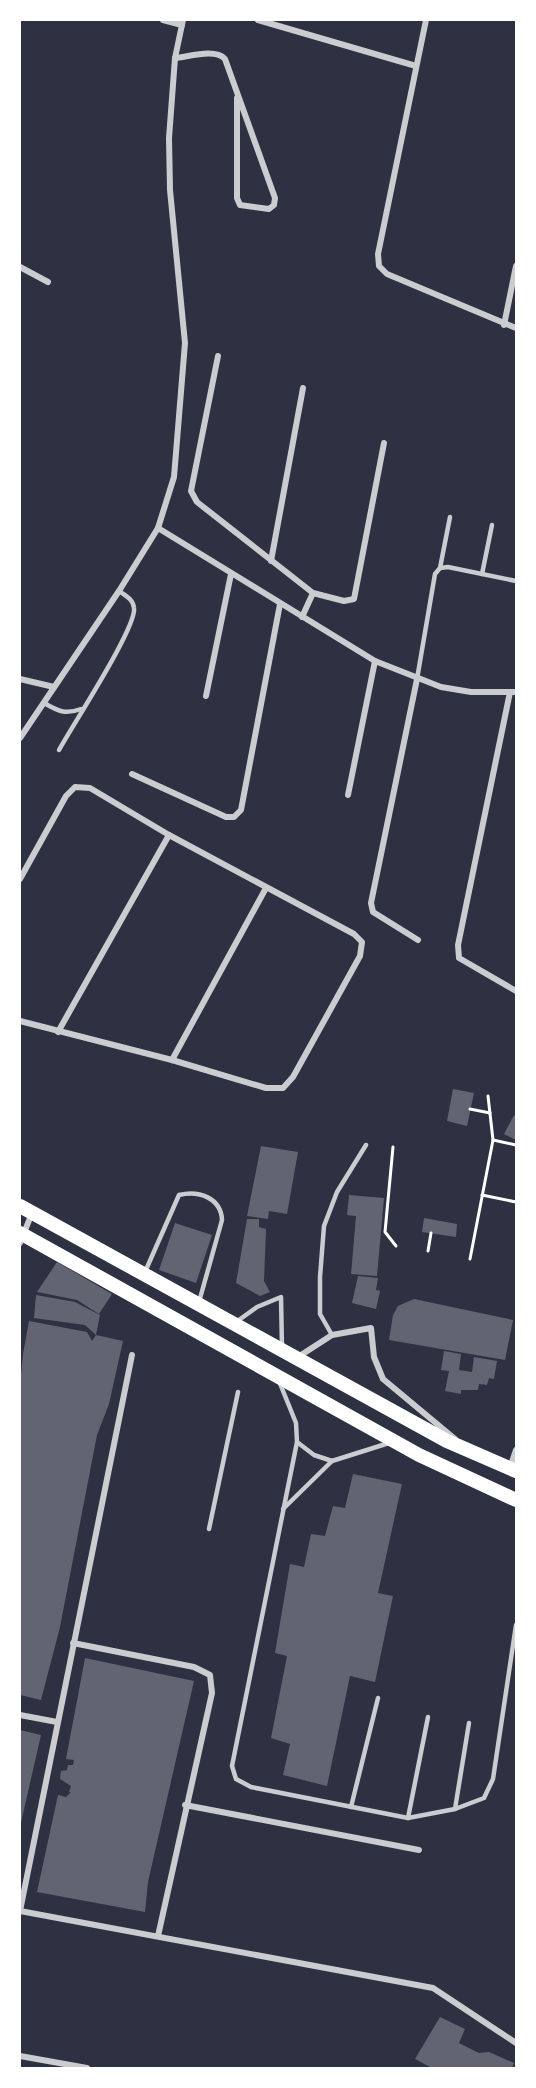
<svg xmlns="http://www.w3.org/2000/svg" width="536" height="2088" viewBox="0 0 536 2088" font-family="Jost,sans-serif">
<rect width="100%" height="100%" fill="#2d3142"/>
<g fill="#626471">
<path d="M453,1089L474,1093L467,1126L447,1121Z"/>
<path d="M514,1115L516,1117V1140L504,1134Z"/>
<path d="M261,1146L298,1152L287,1214L269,1211L268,1219L247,1216Z"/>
<path d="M349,1195L384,1198L377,1276L351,1274L356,1216L347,1215Z"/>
<path d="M424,1218L457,1224L456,1237L422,1232Z"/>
<path d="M247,1219H259V1227L266,1229L264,1281L270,1292L260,1296L236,1283Z"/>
<path d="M175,1223L212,1235L196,1283L159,1270Z"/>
<path d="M57,1262L112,1294L99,1314L77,1300L37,1292Z"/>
<path d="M358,1276L378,1278L376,1290L380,1291L376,1309L352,1303Z"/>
<path d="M36,1295L75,1302L100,1315L96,1335L123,1341L109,1404L97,1435L60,1627L41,1700L20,1695V1385L23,1354L29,1321L87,1332L92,1341L96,1335L85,1325L34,1318Z"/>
<path d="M414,1299L513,1320L505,1360L389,1340L393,1315L398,1306Z"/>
<path d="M444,1351L461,1354L459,1370L472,1372L474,1357L497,1361L494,1379L489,1378L487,1385L479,1384L478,1390H461V1394L445,1391L449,1371L441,1370Z"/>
<path d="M353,1474L402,1484L378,1593L393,1596L375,1682L350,1676L327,1786L283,1775L290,1744L271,1738L287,1656L275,1653L290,1564L304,1567L311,1534L325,1536L333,1506L345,1508Z"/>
<path d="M85,1658L194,1681L148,1882L145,1912L37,1892L58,1795L66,1797L71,1792H69L71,1786L60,1779L61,1771L67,1770L68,1765H73L74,1760L66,1759Z"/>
<path d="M20,1730L41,1735L20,1827Z"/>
<path d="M440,2017L465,2029L459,2043L479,2053L489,2052L514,2063L512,2068H432L415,2059Z"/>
</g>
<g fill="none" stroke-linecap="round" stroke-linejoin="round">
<g stroke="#fff" stroke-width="3">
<path d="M470,1109L490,1113"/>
<path d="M493,1140L516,1145"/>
<path d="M393,1147L385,1232L396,1246"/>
<path d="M482,1195L516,1202"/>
<path d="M428,1251L431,1233"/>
<path d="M470,1259L493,1140L488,1096"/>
</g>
<g stroke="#caccd0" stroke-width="4.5">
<path d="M440,568L450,517"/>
<path d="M482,574L492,525"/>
<path d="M417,679L435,574L440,568L448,567L516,581"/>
<path d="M44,703C58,711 65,715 81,709"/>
<path d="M59,750C72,726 137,627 134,608C133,599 126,596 119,591"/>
<path d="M145,1272L179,1195C199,1190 221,1198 222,1220L199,1302"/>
<path d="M236,1322L257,1307L281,1297L282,1348"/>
<path d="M332,1335L320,1314V1277L324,1226L337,1192L366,1145"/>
<path d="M279,1381L296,1423L297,1442L314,1455L332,1461L389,1443"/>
<path d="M297,1442L232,1766L236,1779L251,1787L408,1818L455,1809L484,1798L493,1779L516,1625"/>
<path d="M283,1509L332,1461"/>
<path d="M209,1529L238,1392"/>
<path d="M351,1807L378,1698"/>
<path d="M455,1809L469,1723"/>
<path d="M408,1818L428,1717"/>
</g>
<g stroke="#caccd0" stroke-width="6">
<path d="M163,20L182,25"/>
<path d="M258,20L416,66"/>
<path d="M426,20L378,254L379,266L387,274L516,328"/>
<path d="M175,58C188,57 215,48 225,59L275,198L274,205L269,209L240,205L237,198V98"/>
<path d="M20,267L48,282"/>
<path d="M504,325L516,266"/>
<path d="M218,356L191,491L197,502L313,593L344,601L354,599L384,443"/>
<path d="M158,528L375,661L441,687L471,692H516"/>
<path d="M271,561L303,388"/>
<path d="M302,617L313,593"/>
<path d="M20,679L54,687"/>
<path d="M417,679L371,903L373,912L418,940"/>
<path d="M510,692L458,945L459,958L516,991"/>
<path d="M206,696L231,574"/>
<path d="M20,738L119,591L158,528L174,477L185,343L170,190L169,138L175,58L183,20"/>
<path d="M132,774L226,817H234L241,810L280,604"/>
<path d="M348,795L375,661"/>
<path d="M20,879L66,796L75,787L90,788L169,835L354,934L362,942L360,956L293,1077L283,1088H266L172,1060L20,1021"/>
<path d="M58,1032L169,835"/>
<path d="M172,1060L266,888"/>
<path d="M20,1243L32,1213"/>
<path d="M298,1357L332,1335L371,1328L374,1357L383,1379L455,1439"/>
<path d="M510,1468L516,1450"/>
<path d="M73,1643L194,1667L210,1675L212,1693L158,1936"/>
<path d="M20,1715L57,1722"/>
<path d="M185,1805L419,1850"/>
<path d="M20,1911L132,1355"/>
<path d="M20,1911L433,1988L516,2043"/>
<path d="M20,2056L87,2068"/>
</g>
<g stroke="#fff" stroke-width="14">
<path d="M20,1206L447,1441L516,1471"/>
<path d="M20,1233L419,1455L516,1500"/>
</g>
</g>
<rect width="536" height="2088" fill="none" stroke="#ffffff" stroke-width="42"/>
</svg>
